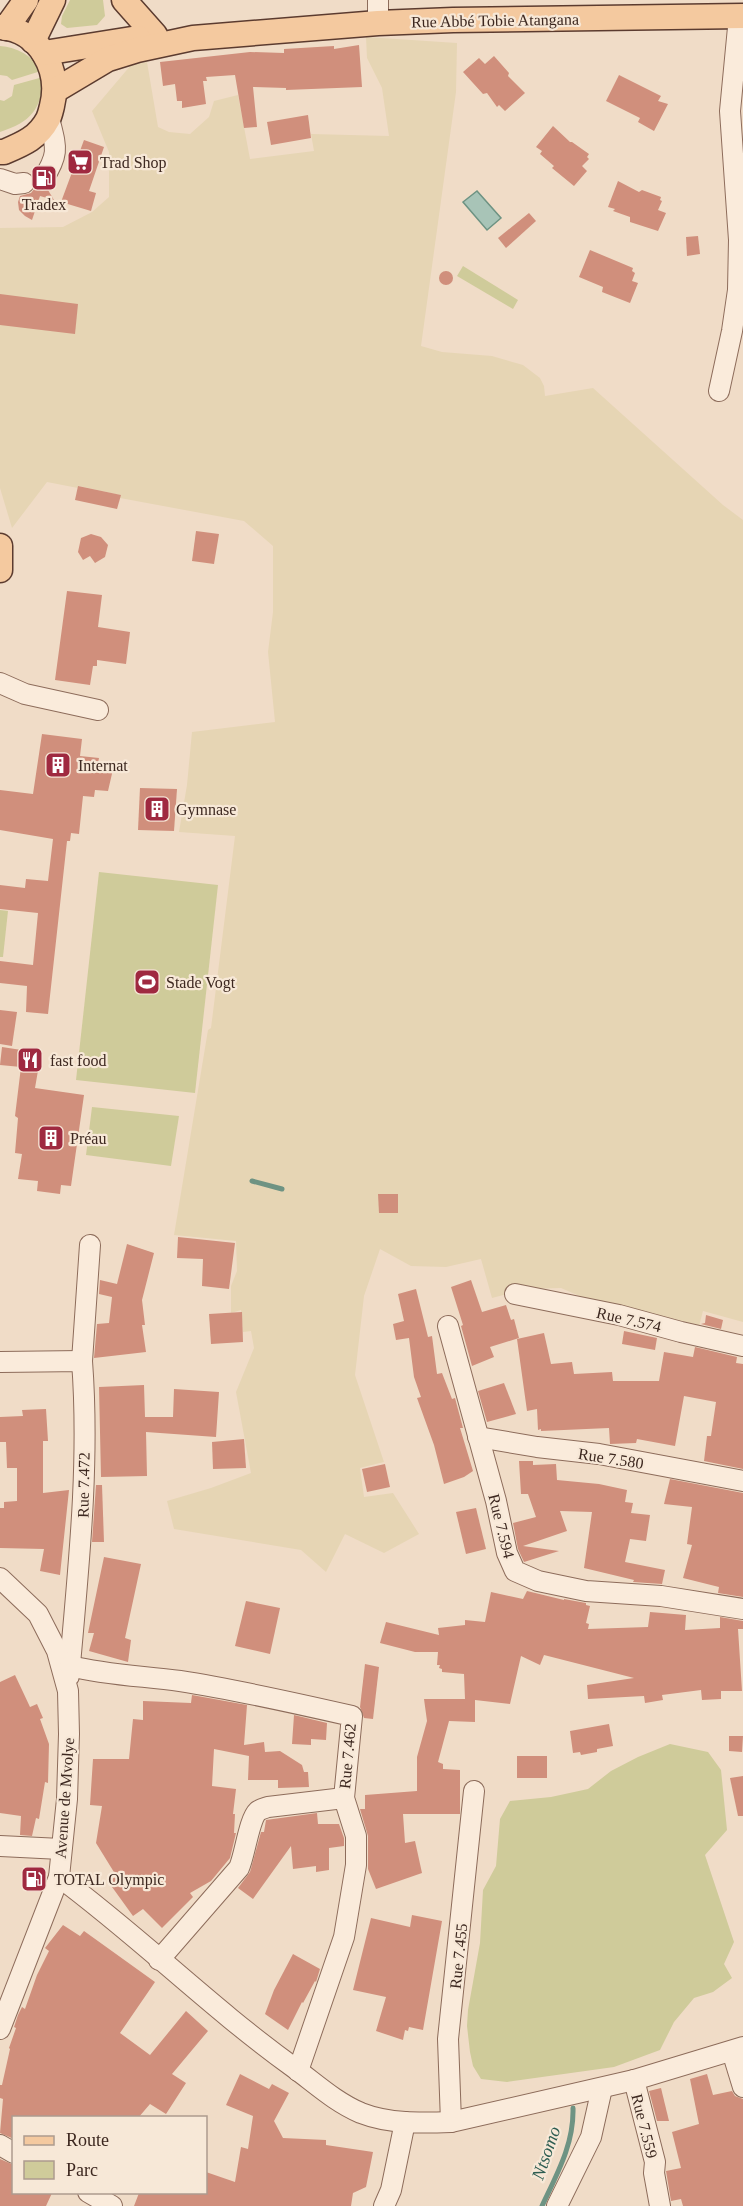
<svg xmlns="http://www.w3.org/2000/svg" width="743" height="2206" viewBox="0 0 743 2206" font-family="'Times New Roman',serif">
<rect width="100%" height="100%" fill="#f0dcc7"/>
<path fill="#e6d5b4" d="M366,37L457,43L456,92L421,346L442,352L492,356L523,365L540,378L544,386L545,396L593,388L723,505L743,520V1322L703,1311L698,1330L598,1304L561,1288L527,1289L492,1298L481,1259L446,1267L411,1266L380,1249L364,1296L355,1375L384,1462L360,1468L364,1497L393,1493L419,1534L384,1553L345,1534L326,1572L301,1550L174,1529L167,1501L211,1488L251,1473L236,1392L254,1348L251,1331L243,1332L241,1310L231,1313V1286L237,1271L236,1241L174,1235L208,1030L211,1028L235,836L179,832L187,785L192,732L275,722L268,652L273,612V546L244,521L120,498V495L79,486L78,488L47,482L12,528L0,488V228L63,227L92,212L109,197V152L92,111L131,65L147,62L158,127L169,132L190,134L209,117L214,101L238,95L250,159L314,151L311,134L389,136L382,88L367,58Z"/>
<g fill="#cfcb9a">
<path d="M70,0H103L105,16L97,25L67,28L61,24L62,16Z"/>
<path d="M0,46C17,47 33,56 41,71L12,80L7,76L0,75Z"/>
<path d="M43,77C42,109 31,122 0,132V100L4,101L12,96L14,85Z"/>
<path d="M463,266L518,300L513,309L457,276Z"/>
<path d="M99,872L218,885L195,1093L76,1080Z"/>
<path d="M0,910L8,911L3,957H0Z"/>
<path d="M92,1107L179,1116L171,1166L86,1155Z"/>
<path d="M670,1744L708,1752L721,1770L727,1830L705,1855L734,1942L724,1964L732,1978L713,1992L694,1998L674,2022L660,2050L614,2067L507,2082L481,2079L473,2066L470,2052L467,2026L468,2010L480,1943L483,1890L496,1866L500,1819L510,1801L551,1797L588,1789L611,1771L638,1757Z"/>
</g>
<path fill="#a8c4b7" stroke="#6e9383" stroke-width="1.5" d="M477,191L501,218L487,230L463,202Z"/>
<g fill="none" stroke-linecap="round" stroke-linejoin="round">
<g stroke="#6e9383" stroke-width="5">
<path d="M252,1181L282,1189"/>
<path d="M542,2206C557,2174 574,2144 573,2108"/>
</g>
</g>
<g fill="#d08f7c">
<path d="M359,45L362,87L286,90V88L253,87L257,127L244,128L235,75L206,77L207,81H203L206,104L182,108V101H177L175,84L163,86L160,62L250,52L284,53V49L334,46V49Z"/>
<path d="M494,56L509,73L508,76L525,93L505,111L499,105L497,107L487,93L483,94L463,72L479,58L485,64Z"/>
<path d="M619,75L661,96L658,101L668,104L654,131L638,122L640,118L606,101Z"/>
<path d="M308,115L311,138L271,145L267,122Z"/>
<path d="M553,126L570,142H572L589,154L587,157L589,159L582,166L587,171L574,186L552,168L554,166L540,154L542,151L536,147Z"/>
<path d="M84,140L104,147L89,191L96,193L91,211L61,202Z"/>
<path d="M618,181L639,192L642,190L661,197L660,200L662,201L658,210L666,213L658,231L630,222V217L613,211L615,209L608,207Z"/>
<path d="M35,188L42,191L48,190L54,200L40,196L32,220L25,216L19,210L18,202L20,196L31,193Z"/>
<path d="M529,213L536,221L506,248L498,238Z"/>
<path d="M698,236L700,254L687,256L686,237Z"/>
<path d="M590,250L633,268L632,271L635,273L632,281L638,283L630,303L602,292L603,287L579,277Z"/>
<circle cx="446" cy="278" r="7"/>
<path d="M0,294L78,304L75,334L0,325Z"/>
<path d="M78,486L121,495L117,509L75,500Z"/>
<path d="M196,531L219,534L214,564L192,561Z"/>
<path d="M91,534L101,537L108,545L105,557L95,563L90,556L83,560L78,552L81,538Z"/>
<path d="M67,591L102,595L98,627L130,632L126,664L97,660V666H93L90,685L55,680Z"/>
<path d="M42,734L82,739L80,756L99,758L98,763L114,765L108,791L95,790L94,797L83,796L79,834L71,833L70,841H67L48,1014L26,1012L27,986L0,983V961L33,965L38,913L0,909V885L25,888L26,879L48,881L53,839L0,830V790L33,794Z"/>
<path d="M140,788L177,789L174,831L138,830Z"/>
<path d="M0,1010L17,1012L12,1046L0,1044Z"/>
<path d="M2,1047L41,1053L35,1088L84,1095L71,1186L61,1185L60,1194L37,1191L38,1181L18,1179L22,1154L15,1153L18,1118L15,1116L21,1067L0,1065Z"/>
<path d="M378,1194H398V1213H379Z"/>
<path d="M178,1237L235,1243L229,1289L202,1286L203,1259L177,1258Z"/>
<path d="M127,1244L154,1253L142,1300L145,1325H142L146,1352L94,1358L97,1324L109,1323L112,1297L99,1294L100,1280L117,1284Z"/>
<path d="M471,1280L482,1312L506,1305L511,1320L514,1319L519,1338L490,1347L494,1357L472,1366L461,1326L463,1325L451,1287Z"/>
<path d="M416,1289L428,1337L432,1336L437,1374L442,1373L452,1399L455,1398L463,1428H460L473,1471L464,1477L444,1484L434,1445L417,1398L421,1397L414,1377L409,1338L396,1340L393,1324L404,1321L398,1294Z"/>
<path d="M242,1312L243,1342L211,1344L209,1314Z"/>
<path d="M706,1315L723,1320L721,1329L701,1324L705,1323Z"/>
<path d="M624,1331L657,1338L655,1350L622,1344Z"/>
<path d="M544,1333L551,1364L572,1362L574,1374L612,1372L613,1381H659L664,1352L693,1357L695,1347L737,1357L736,1363L743,1364V1469L704,1461L707,1436H711L716,1402L684,1396L675,1446L637,1439L636,1443L610,1444L609,1428L541,1431V1429L538,1430L537,1409L527,1411L517,1339Z"/>
<path d="M504,1383L516,1414L487,1422L478,1391Z"/>
<path d="M144,1385L145,1417H173L174,1389L219,1392L216,1437L146,1432L147,1476L101,1477L99,1387Z"/>
<path d="M46,1409L48,1441H43V1493L69,1490L60,1575L40,1571L44,1549L0,1548V1508H4V1502L17,1501V1468H7L6,1442H0V1417L23,1416L22,1410Z"/>
<path d="M244,1439L246,1468L213,1469L212,1442Z"/>
<path d="M519,1461H533V1465L556,1464L557,1480L599,1484L627,1490L625,1502L633,1503L631,1513L650,1515L646,1541L630,1539L625,1562L665,1570L662,1584L633,1582L634,1580L584,1568L592,1512L560,1511L567,1531L523,1546L559,1551L524,1562L518,1549L513,1523L536,1517L528,1494H521Z"/>
<path d="M385,1464L390,1487L367,1492L362,1469Z"/>
<path d="M670,1479L743,1493V1597L718,1593L719,1587L683,1578L692,1545L687,1544L692,1507L664,1504Z"/>
<path d="M96,1485H102L104,1542H92Z"/>
<path d="M476,1508L486,1549L466,1554L456,1512Z"/>
<path d="M104,1557L141,1564L125,1638L131,1640L128,1662L89,1651L94,1633H88Z"/>
<path d="M527,1591L564,1600V1599L586,1603V1605L590,1606L586,1623L589,1624L588,1629L648,1627L650,1612L686,1615L685,1630L720,1628V1617L743,1621V1629H738L742,1691H721V1699L702,1700L701,1690L662,1695L663,1700L645,1703L644,1696L588,1699L587,1685L634,1678L544,1655L540,1665L521,1656L510,1704L475,1700V1722L449,1721L438,1762L443,1764V1769L460,1770V1814H403L405,1843L415,1841L422,1873L376,1889L368,1869V1836L360,1809H365V1795L417,1791V1757L427,1721L424,1699H465L464,1674L442,1672V1669L439,1668L440,1665H437L438,1652H415L380,1643L386,1622L439,1635L438,1628L465,1625V1620L485,1622L491,1592L523,1599Z"/>
<path d="M246,1601L280,1608L270,1654L235,1646Z"/>
<path d="M365,1664L379,1667L373,1719L364,1718L360,1707Z"/>
<path d="M15,1675L30,1707L37,1704L43,1718L40,1719L49,1744L48,1783L45,1782L39,1819L36,1818L32,1836L20,1835L21,1816L0,1813V1682Z"/>
<path d="M192,1695L247,1705L244,1745L264,1742L265,1752L280,1751L302,1765L304,1772H308L309,1787L278,1788V1780H248L249,1756L214,1749L212,1786L236,1789L233,1814H235L234,1833H236L230,1858L211,1881L190,1893L193,1897L162,1928L143,1909L133,1916L107,1880L117,1877L96,1843L102,1806L90,1805L93,1759H129L133,1719L143,1720V1701L191,1703Z"/>
<path d="M294,1715L327,1723L326,1740L311,1739V1745L292,1744Z"/>
<path d="M609,1724L613,1746L597,1749V1752L581,1755L580,1752L573,1753L570,1731Z"/>
<path d="M729,1736H743L742,1752L729,1751Z"/>
<rect x="517" y="1756" width="30" height="22"/>
<path d="M743,1776V1816H738L730,1778Z"/>
<path d="M317,1813L318,1824H339L344,1838V1846L329,1848V1870L316,1872V1866L293,1869L291,1846L253,1899L238,1888L250,1872L261,1832H264L266,1820Z"/>
<path d="M412,1915L442,1921L423,2030L409,2027L408,2031L405,2030L403,2040L376,2031L386,1997L353,1990L371,1918L410,1927Z"/>
<path d="M63,1925L80,1936L84,1931L155,1982L120,2033L150,2055L186,2011L208,2031L172,2074L186,2083L166,2114L150,2104L138,2118H14V2139L0,2133L3,2099L0,2098V2085H2L10,2049L9,2048L16,2028L14,2027L18,2015L22,2007L25,2009L37,1975L49,1951L45,1948Z"/>
<path d="M293,1954L320,1969L316,1982L315,1981L303,2003L302,2002L288,2030L265,2014L274,1990Z"/>
<path d="M240,2074L269,2089L272,2084L289,2093L274,2121L283,2138L326,2140V2145L373,2152L366,2187L353,2193L351,2206H134L139,2193H206V2172L235,2182L241,2147L248,2149L253,2116L226,2105Z"/>
<path d="M707,2074L713,2095L732,2091L735,2096L743,2099V2206H683L681,2199L671,2201L666,2171L681,2168L672,2132L699,2124L690,2079Z"/>
<path d="M661,2088L669,2121H657L649,2091Z"/>
<path d="M0,2159L14,2165V2193H52L46,2206H0Z"/>
</g>
<g fill="none" stroke-linecap="round" stroke-linejoin="round">
<g stroke="#8d6c5b" stroke-width="22">
<g id="minor">
<path d="M378,0V23"/>
<path d="M0,179L15,184L24,183"/>
<path d="M43,179C60,153 56,147 49,118"/>
<path d="M719,391L732,331L738,290L739,240L730,111L739,17"/>
<path d="M0,683L25,694L98,710"/>
<path d="M515,1294L619,1315L681,1332L743,1346"/>
<path d="M448,1326L496,1501L507,1553L515,1571L538,1581L586,1591L661,1596L743,1609"/>
<path d="M82,1361L90,1245"/>
<path d="M0,1362L82,1361C90,1466 78,1571 69,1676"/>
<path d="M478,1437L537,1447L599,1454L743,1481"/>
<path d="M0,1578L38,1614L57,1651L68,1691L69,1734L67,1799L59,1877L0,2029"/>
<path d="M70,1666C106,1675 143,1676 180,1681C238,1690 295,1703 352,1716L344,1798L356,1836V1865L344,1937L298,2071"/>
<path d="M0,1846L61,1849"/>
<path d="M59,1877C140,1937 211,2008 293,2067C315,2083 335,2102 361,2113C389,2124 421,2123 451,2122L634,2080L743,2047"/>
<path d="M159,1960L239,1868C245,1855 249,1819 258,1811C261,1809 265,1808 268,1807L344,1798"/>
<path d="M732,2051L743,2087"/>
<path d="M634,2080L655,2162L654,2173L660,2206"/>
<path d="M451,2122L448,2039L474,1791"/>
<path d="M0,2145L14,2153"/>
<path d="M88,2192L112,2206"/>
<path d="M384,2206L391,2190L405,2122"/>
<path d="M557,2206L591,2137L602,2088"/>
</g>
</g>
<g stroke="#5b3b2f" stroke-width="27">
<g id="major">
<path d="M124,0L155,35"/>
<path d="M0,27C40,30 61,70 52,106C51,110 50,115 48,119C38,138 23,144 4,152H0"/>
<path d="M6,28L26,0"/>
<path d="M33,41L53,0"/>
<path d="M44,53L138,38"/>
<path d="M56,90L108,59L137,50L193,38L378,23L453,20L743,16"/>
<path d="M0,546V570"/>
</g>
</g>
<use href="#minor" stroke="#faebdb" stroke-width="20"/>
<use href="#major" stroke="#f4c99f" stroke-width="24"/>
</g>
<defs>
<g id="supermarket-square" transform="scale(1.35)"><rect x="-9" y="-9" width="18" height="18" rx="4" fill="#9f2940" stroke="#f7e8d7"/><path d="M-6-5.5h2.5l.6 2H6L4.5 2H-2.5L-4.4-4H-6ZM-1.5 3.2a1.3 1.3 0 1 0 .1 0ZM3 3.2a1.3 1.3 0 1 0 .1 0Z" fill="#fff"/></g>
<g id="fuel-square" transform="scale(1.35)"><rect x="-9" y="-9" width="18" height="18" rx="4" fill="#9f2940" stroke="#f7e8d7"/><path d="M-5.5-6h7V0h2V4h1.3V-2.5L3-4.5l.8-.8L6-3V5H2.5V1h-1V6h-7ZM-4.2-4.7v3.2H.2V-4.7Z" fill="#fff"/></g>
<g id="building-square" transform="scale(1.35)"><rect x="-9" y="-9" width="18" height="18" rx="4" fill="#9f2940" stroke="#f7e8d7"/><path d="M-4-6H4V6H1V3H-1V6H-4ZM-2.5-4.3h1.7v1.8h-1.7ZM.8-4.3h1.7v1.8H.8ZM-2.5-1h1.7V.8h-1.7ZM.8-1h1.7V.8H.8Z" fill="#fff"/></g>
<g id="stadium-square" transform="scale(1.35)"><rect x="-9" y="-9" width="18" height="18" rx="4" fill="#9f2940" stroke="#f7e8d7"/><path d="M0-5a6.5 5 0 1 0 0 10a6.5 5 0 1 0 0-10ZM-3.5-1.8h7v3.6h-7Z" fill="#fff"/></g>
<g id="restaurant-square" transform="scale(1.35)"><rect x="-9" y="-9" width="18" height="18" rx="4" fill="#9f2940" stroke="#f7e8d7"/><path d="M-5-6h1v4h1v-4h1v4h1v-4h1v5L-1.5 .5V6h-2V.5L-5-1ZM5-6V6H3V1.5H1.5Q1.5-4 5-6Z" fill="#fff"/></g>
</defs>
<g fill-rule="evenodd">
<use href="#supermarket-square" x="80" y="162"/>
<use href="#fuel-square" x="44" y="178"/>
<use href="#building-square" x="58" y="765"/>
<use href="#building-square" x="157" y="809"/>
<use href="#stadium-square" x="147" y="982"/>
<use href="#restaurant-square" x="30" y="1060"/>
<use href="#building-square" x="51" y="1138"/>
<use href="#fuel-square" x="34" y="1879"/>
</g>
<g text-anchor="middle" stroke-width="4.5" stroke-linejoin="round" paint-order="stroke">
<g font-size="16" fill="#3d2820" stroke="#f7e8d7">
<text transform="translate(495 20) rotate(-1)" y="6">Rue Abbé Tobie Atangana</text>
<text transform="translate(629 1319) rotate(13)" y="6">Rue 7.574</text>
<text transform="translate(611 1458) rotate(9)" y="6">Rue 7.580</text>
<text transform="translate(83 1485) rotate(-89)" y="6">Rue 7.472</text>
<text transform="translate(502 1526) rotate(76)" y="6">Rue 7.594</text>
<text transform="translate(347 1756) rotate(-85)" y="6">Rue 7.462</text>
<text transform="translate(64 1798) rotate(-86)" y="6">Avenue de Mvolye</text>
<text transform="translate(458 1956) rotate(-84)" y="6">Rue 7.455</text>
<text transform="translate(645 2126) rotate(76)" y="6">Rue 7.559</text>
</g>
<g font-size="16" fill="#3d2820" stroke="#f7e8d7" text-anchor="start">
<text x="100" y="168">Trad Shop</text>
<text x="44" y="210" text-anchor="middle">Tradex</text>
<text x="78" y="771">Internat</text>
<text x="176" y="815">Gymnase</text>
<text x="166" y="988">Stade Vogt</text>
<text x="50" y="1066">fast food</text>
<text x="70" y="1144">Préau</text>
<text x="54" y="1885">TOTAL Olympic</text>
</g>
<g font-size="18" font-style="italic" fill="#2e5d51" stroke="#f7e8d7">
<text transform="translate(546 2153) rotate(-71)" y="6">Ntsomo</text>
</g>
</g>
<rect x="12" y="2116" width="195" height="78" fill="#f7e8d7" stroke="#ad9b8e" stroke-width="1.5"/>
<rect x="24" y="2136" width="30" height="9" fill="#f4c99f" stroke="#ad9b8e" stroke-width="1.5"/>
<text x="66" y="2146" font-size="18" fill="#3d2820">Route</text>
<rect x="24" y="2161" width="30" height="18" fill="#cfcb9a" stroke="#ad9b8e" stroke-width="1.5"/>
<text x="66" y="2176" font-size="18" fill="#3d2820">Parc</text>
</svg>
